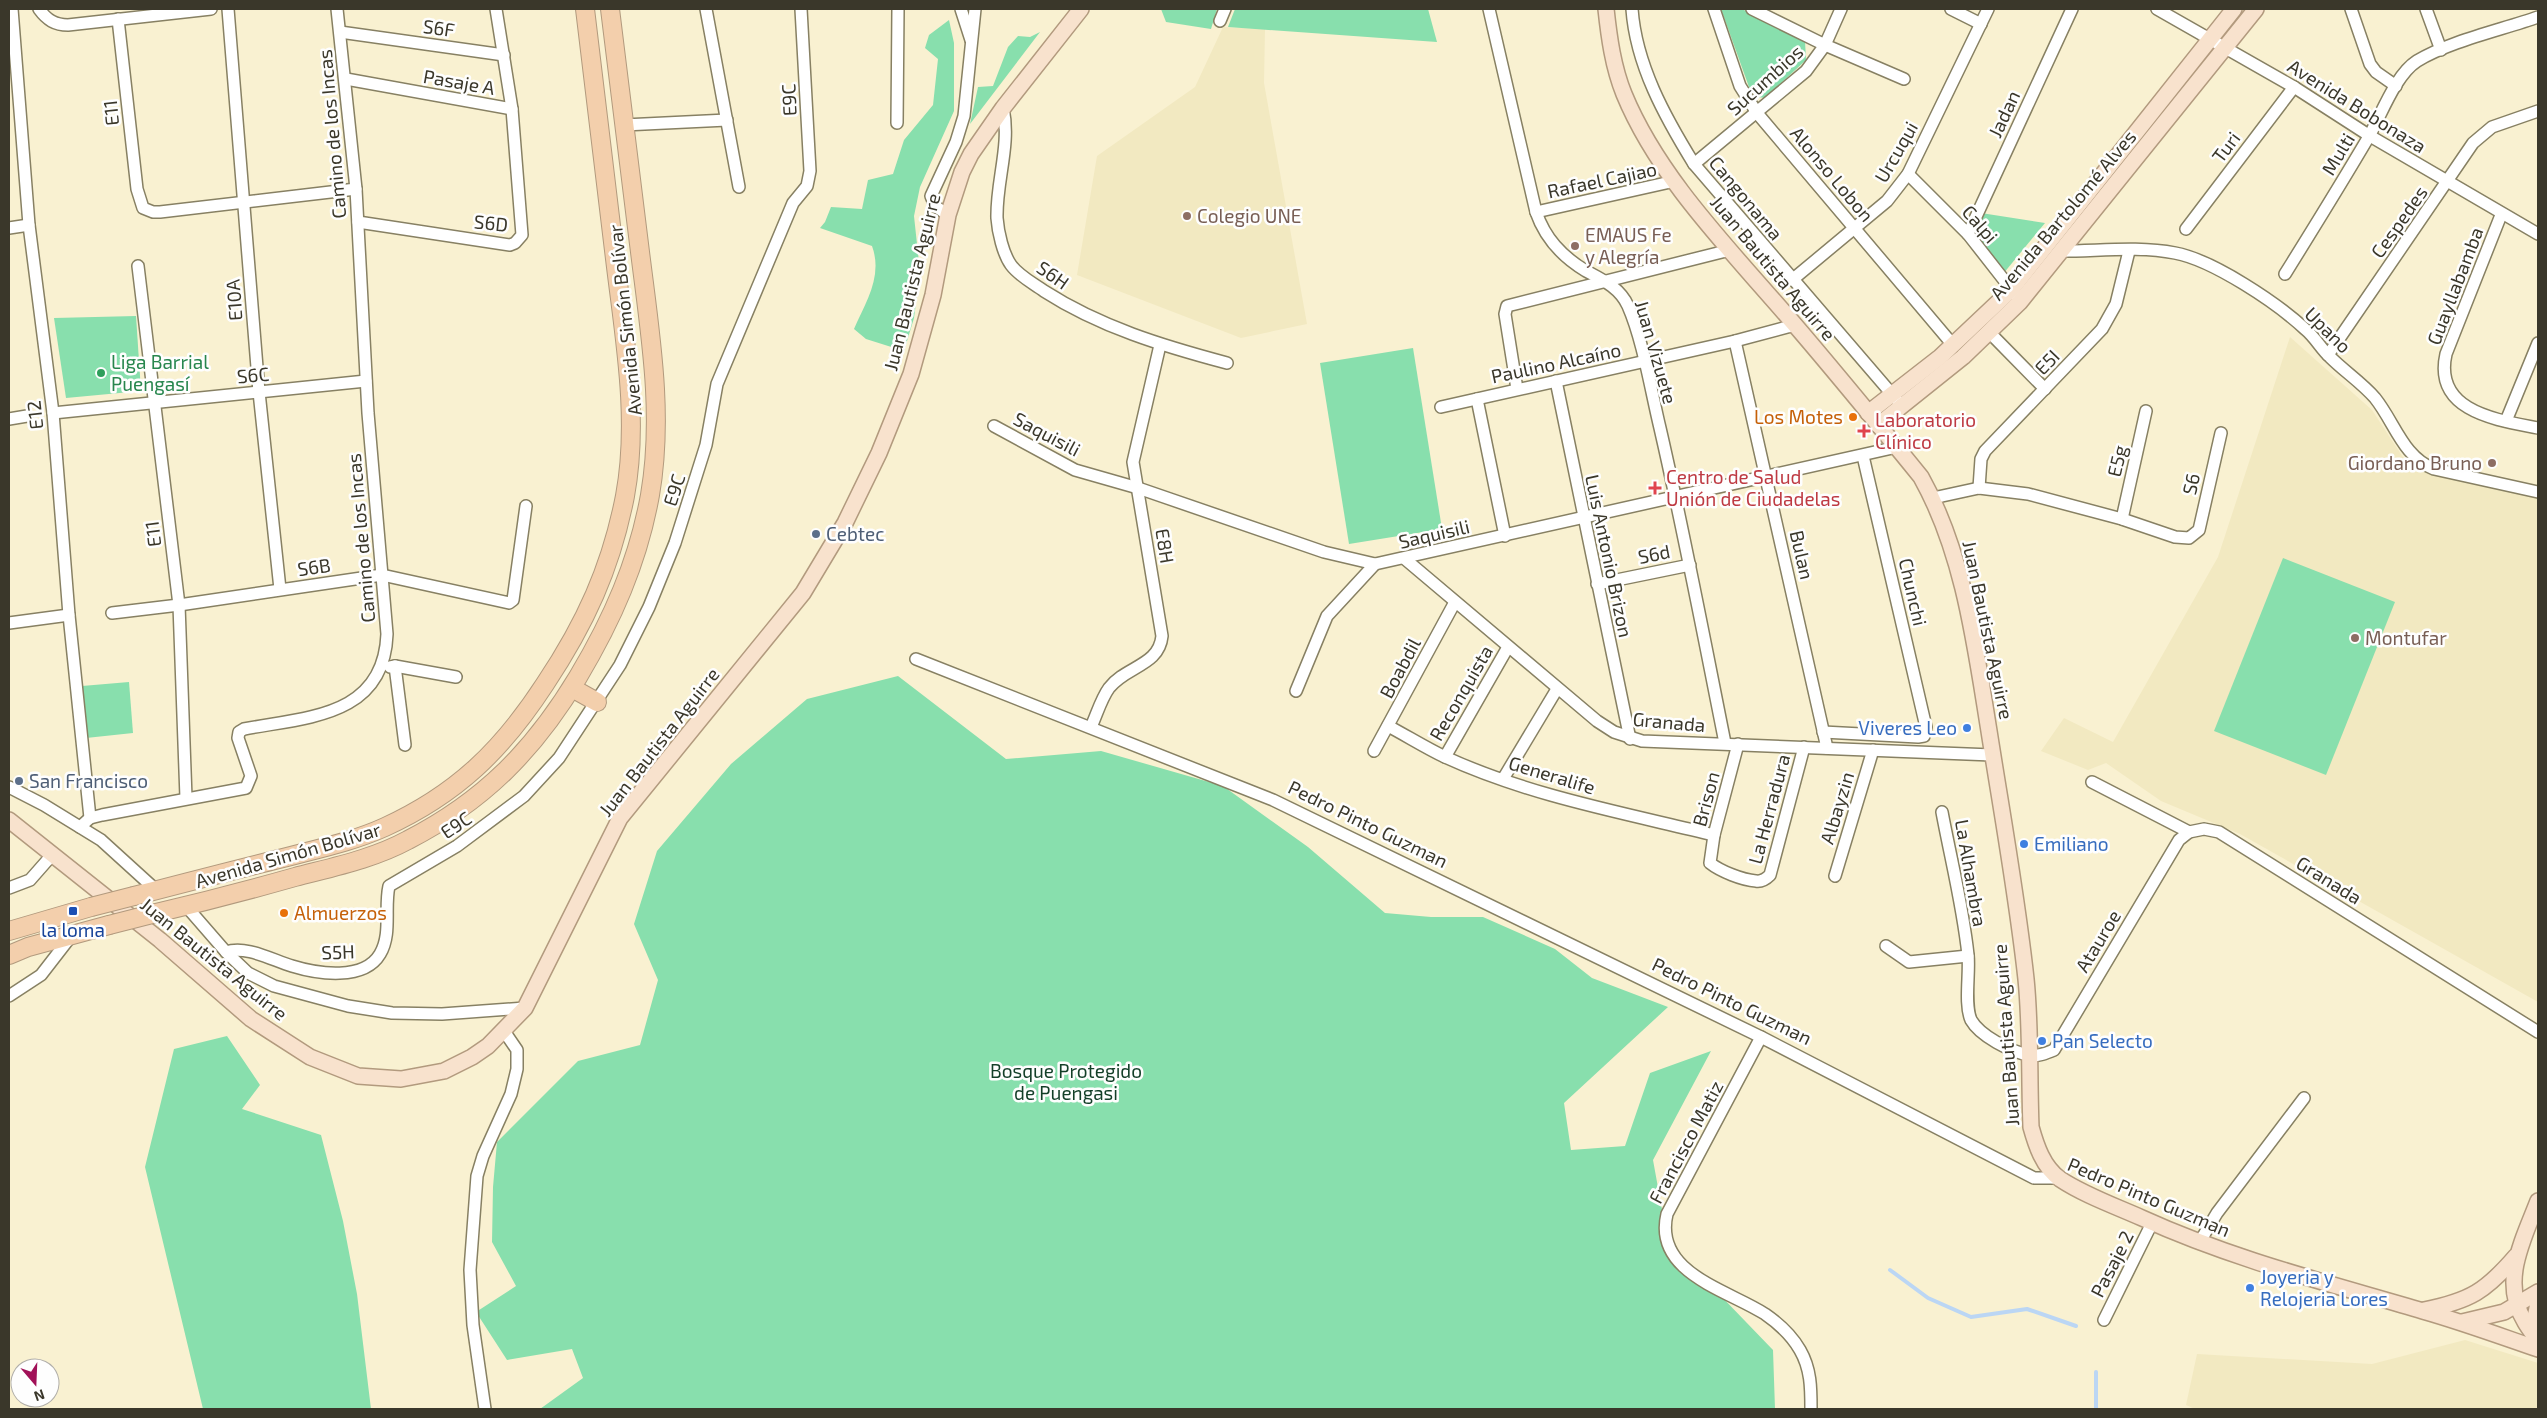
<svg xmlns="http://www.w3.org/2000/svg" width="2547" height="1418" viewBox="0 0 2547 1418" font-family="'Exo 2',sans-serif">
<rect width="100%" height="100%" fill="#f9f1d1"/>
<g fill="#f2e9c1">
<path d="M1223,27L1265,29L1264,83L1307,324L1241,338L1077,275L1097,156L1195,87Z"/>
<path d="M2290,337L2372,410L2410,468L2538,497V1002L2240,834L2161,801L2106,763L2088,770L2041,751L2064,718L2113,742L2218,557Z"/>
<path d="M2465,1340L2538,1363V1409H2195L2186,1405L2197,1354L2372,1364Z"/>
</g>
<g fill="#88dfad">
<path d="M1161,9H1217L1211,29L1166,22Z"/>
<path d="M1235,9H1428L1437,42L1228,27Z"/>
<path d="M1721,9H1742L1805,41L1806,60L1765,98L1758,97L1749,87Z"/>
<path d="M949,20L954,43V111L920,187L914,216L920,272L914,318L904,351L866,339L854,329C866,302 883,276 872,246L820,228L825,222L831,207L862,209L868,180L893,174L904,140L933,105L938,59L925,48L929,35Z"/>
<path d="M1040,32L970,124L978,87L993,86L1008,47L1018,36L1030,37Z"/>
<path d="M1981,213L2045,223L2003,274L1971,235Z"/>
<path d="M136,316L141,391L66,398L54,318Z"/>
<path d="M1413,348L1442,529L1349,544L1320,363Z"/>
<path d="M2283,558L2395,602L2326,775L2214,731Z"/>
<path d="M898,676L1006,759L1101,751L1223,786L1308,847L1385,913L1431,917H1483L1555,949L1592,978L1668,1007L1564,1103L1571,1150L1625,1146L1650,1073L1711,1051L1653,1160L1669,1248L1719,1294L1773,1350L1775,1409H540L583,1378L572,1349L507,1360L476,1312L516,1286L492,1242L493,1187L497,1142L578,1061L640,1045L658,980L634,924L657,851L731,764L807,699Z"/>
<path d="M129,682L133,733L86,738L82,686Z"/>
<path d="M227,1036L260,1085L242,1109L321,1135L343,1221L357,1294L371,1409H203L145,1167L174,1049Z"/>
</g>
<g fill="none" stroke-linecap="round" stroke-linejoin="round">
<g stroke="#bbd6f4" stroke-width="4">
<path d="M1890,1270L1928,1298L1971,1317L2027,1309L2076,1326"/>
<path d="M2096,1372V1409"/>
</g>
<g stroke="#878063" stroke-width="14">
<g id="minor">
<path d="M12,9L29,225L53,413L69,615L90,818"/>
<path d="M39,9C47,20 55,25 68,25L211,9"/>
<path d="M228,9L259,392L280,589"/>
<path d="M706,9L739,187"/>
<path d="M961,9L971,40"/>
<path d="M1489,9L1536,212C1545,238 1561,256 1586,271C1603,280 1620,288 1628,306C1643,340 1651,391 1660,428C1684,532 1704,638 1725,743"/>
<path d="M1632,9C1636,65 1665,117 1694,164L1897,400"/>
<path d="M1714,9L1740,86L1757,113L1953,345"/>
<path d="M1752,9L1825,45L1904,79"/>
<path d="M1951,9L1981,24"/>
<path d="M2157,9L2294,87L2370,136L2538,234"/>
<path d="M2351,9L2370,64L2376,72L2396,86"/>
<path d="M2426,9L2441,50"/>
<path d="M118,19L137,189L143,208L153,212H160L356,189"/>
<path d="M1220,21L1225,9"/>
<path d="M340,32L504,55"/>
<path d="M346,79L512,109"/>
<path d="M1003,108C1011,145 996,181 997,218C998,232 1003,254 1011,265C1019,276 1033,283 1044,291C1100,327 1163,346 1227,363"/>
<path d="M897,123L898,9"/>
<path d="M624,125L727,120"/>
<path d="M1694,164L1806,71L1825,45L1841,9"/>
<path d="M1908,174L1968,234L2015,294"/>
<path d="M1536,212L1675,181"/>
<path d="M948,215L935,206L931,196L956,142L964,116L975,9"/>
<path d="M2501,215L2446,354C2433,412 2498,420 2538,428"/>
<path d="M358,222L510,245L515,243L522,235L512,109L496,9"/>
<path d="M9,228L29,225"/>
<path d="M2186,229L2294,87"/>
<path d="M1968,234L2072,9"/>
<path d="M2062,251C2099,251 2139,246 2175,253C2213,260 2277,303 2305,329C2315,337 2321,349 2330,357C2344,371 2362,383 2375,398C2395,423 2403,457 2434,469L2538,492"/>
<path d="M138,266L179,605L186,798"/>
<path d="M2285,274C2313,229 2341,184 2368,138C2381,116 2395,75 2417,61C2450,41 2501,30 2538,17"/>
<path d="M1792,280L1887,201L1908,174L1988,9"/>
<path d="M1990,333L2045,389"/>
<path d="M1735,341L1827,748"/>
<path d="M2328,355L2473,143L2492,127L2538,111"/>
<path d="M1556,381L1630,739"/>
<path d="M1517,389L1505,314L1507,306L1730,250"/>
<path d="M1477,399L1505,536"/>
<path d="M1441,407L1735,341L1795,325"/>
<path d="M53,413L366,381"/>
<path d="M9,419L27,416"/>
<path d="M2506,421L2538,343"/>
<path d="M994,426L1075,470L1138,488L1324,552L1375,564L1897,447"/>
<path d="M1979,488L1981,459L1985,451L2102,329L2116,304L2129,251"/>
<path d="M1933,498L1979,488L2028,494L2122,519L2175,537L2189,538L2199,530L2221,433"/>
<path d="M2122,519L2146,411"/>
<path d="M1405,559L1597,721L1614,732L1642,741L1992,755"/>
<path d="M1597,584L1690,565"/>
<path d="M112,613L179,605L382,575L509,603L513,600L526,506"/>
<path d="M9,623L69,615"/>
<path d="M916,659L1273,800L1761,1037L2034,1178H2060"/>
<path d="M395,666L405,745"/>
<path d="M390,667L395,666L456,677"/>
<path d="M1296,691L1327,616L1375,564"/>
<path d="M1388,726C1407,736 1426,748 1445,757C1530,796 1624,813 1714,835"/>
<path d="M1091,727C1097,714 1101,699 1109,688C1126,666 1159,666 1162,636L1133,462L1160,345"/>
<path d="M1823,732L1918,737L1924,736L1926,727L1863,456"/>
<path d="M1738,744L1714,835L1710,863C1720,871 1742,880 1756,881C1762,882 1766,879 1770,875L1804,747"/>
<path d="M1374,751L1455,602"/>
<path d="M1445,757L1508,647"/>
<path d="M1503,779L1557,689"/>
<path d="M2092,782L2189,832L2204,829L2219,832L2538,1032"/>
<path d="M9,787L44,805L101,840L156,890"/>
<path d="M1942,812C1951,860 1963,907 1968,955C1970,973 1964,1004 1971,1020C1980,1036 2011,1052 2029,1055C2038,1057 2046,1053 2054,1050L2179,840L2189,832"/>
<path d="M80,827L90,818L102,815L246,788L251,776L238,738L239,732L244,729C307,717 384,717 387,634L368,413L356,189L337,9"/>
<path d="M1835,876L1873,750"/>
<path d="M9,888L30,880L52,855"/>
<path d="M186,906L226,952L248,973L274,986L348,1006L392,1013L442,1014L525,1008"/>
<path d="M1886,946L1909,962L1968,956"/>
<path d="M226,952C246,945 272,960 292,966C318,974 364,981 380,954C392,934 384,908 389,886L457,846L524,796L559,758L620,665L649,607L675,543L706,445L717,384L793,203L807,186L810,171L801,9"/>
<path d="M9,996L41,975L72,935"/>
<path d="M1761,1037L1667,1214C1653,1273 1728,1290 1765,1314C1778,1323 1792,1336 1800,1350C1811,1369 1811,1388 1811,1409"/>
<path d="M2199,1243L2217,1213L2304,1098"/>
<path d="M2104,1320L2152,1223"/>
<path d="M485,1409L473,1325L470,1270L477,1176L483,1156L511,1094L517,1069V1050L504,1031"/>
</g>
</g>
<g stroke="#b29a7e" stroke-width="18">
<g id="major">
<path d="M1606,9C1609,37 1613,67 1624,94C1656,172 1720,239 1775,302C1825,359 1873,418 1921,477C1964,554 1975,645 1989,731C2002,814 2017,896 2026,979C2031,1028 2029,1078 2031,1127C2036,1145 2043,1167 2060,1179C2084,1195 2115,1206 2142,1218C2232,1259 2328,1283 2423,1311C2462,1322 2500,1336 2538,1349"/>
<path d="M1868,413L1940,357L2011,290L2234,9"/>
<path d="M1878,425L1963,357L2020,302L2256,9"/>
<path d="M9,820L160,940L251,1019L310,1057L358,1076L401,1079L444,1071L472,1057L488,1046L525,1008L620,818L803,593L845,523L879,453L911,374L933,295L948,215L962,172L971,154L1003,108L1081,9"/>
<path d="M2538,1201C2523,1240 2500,1282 2525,1322C2529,1329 2534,1335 2538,1341"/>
<path d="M2424,1310C2470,1301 2486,1291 2516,1256"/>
<path d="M2462,1322L2504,1312L2538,1292"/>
<path d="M2535,1336L2534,1323L2538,1303"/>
</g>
</g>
<g stroke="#b29a7e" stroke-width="20">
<g id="highway">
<path d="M572,688L597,702"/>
<path d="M134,896C184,883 234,870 283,858C317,849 352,842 385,827C457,794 502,750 545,684C585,624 611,568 625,496C639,421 625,341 616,267C606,181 595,95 585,9"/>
<path d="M156,913C203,902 249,890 295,877C333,867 373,859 408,840C484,801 534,750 578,677C612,620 638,562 650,495C664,414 650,333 640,252C630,171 620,90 610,9"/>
<path d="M9,931L91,907"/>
<path d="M9,955L28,947L109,925"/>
</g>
</g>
<use href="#minor" stroke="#fff" stroke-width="11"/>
<use href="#major" stroke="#f8e2cd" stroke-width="15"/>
<use href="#highway" stroke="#f3cfac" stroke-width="18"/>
<g stroke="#b29a7e" stroke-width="20" stroke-linecap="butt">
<g id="highway-bridge">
<path d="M91,907L134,896"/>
<path d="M109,925L156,913"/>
</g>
</g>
<use href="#highway-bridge" stroke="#f3cfac" stroke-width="18"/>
</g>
<g fill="#8d6e63" stroke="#fefefe" stroke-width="2">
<circle cx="1187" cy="216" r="5"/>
<circle cx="1575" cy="246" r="5"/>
<circle cx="2492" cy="463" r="5"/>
<circle cx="2355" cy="638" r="5"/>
</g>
<circle fill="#2e9e5b" stroke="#fefefe" stroke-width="2" cx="101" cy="373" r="5"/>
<g fill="#e8710a" stroke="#fefefe" stroke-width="2">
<circle cx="1853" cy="417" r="5"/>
<circle cx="284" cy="913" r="5"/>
</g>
<g fill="#e0444e" stroke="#fefefe" stroke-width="2">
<path d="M1861.5 423.5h5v5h5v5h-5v5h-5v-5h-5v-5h5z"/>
<path d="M1652.5 480.5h5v5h5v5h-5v5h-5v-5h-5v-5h5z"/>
</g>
<g fill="#5c6f8a" stroke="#fefefe" stroke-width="2">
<circle cx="816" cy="534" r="5"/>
<circle cx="19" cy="781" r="5"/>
</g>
<g fill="#3f7fe0" stroke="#fefefe" stroke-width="2">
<circle cx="1967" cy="728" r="5"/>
<circle cx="2024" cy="844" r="5"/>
<circle cx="2042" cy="1041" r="5"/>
<circle cx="2250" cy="1288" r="5"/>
</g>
<rect fill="#1a4fb4" stroke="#fefefe" stroke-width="2" x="68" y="906" width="10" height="10" rx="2.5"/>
<g text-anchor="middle" stroke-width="5" stroke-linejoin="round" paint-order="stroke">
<g font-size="19" fill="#3a372a" stroke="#fefefe">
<text transform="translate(439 28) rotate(8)" y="7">S6F</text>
<text transform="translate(1765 80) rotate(-42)" y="7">Sucumbios</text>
<text transform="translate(459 82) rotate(10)" y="7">Pasaje A</text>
<text transform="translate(789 100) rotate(-93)" y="7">E9C</text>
<text transform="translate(2357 106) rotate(32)" y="7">Avenida Bobonaza</text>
<text transform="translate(111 113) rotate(-96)" y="7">E11</text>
<text transform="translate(2004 114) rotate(-65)" y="7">Jadan</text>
<text transform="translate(332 134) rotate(-95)" y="7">Camino de los Incas</text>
<text transform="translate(2226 147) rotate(-53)" y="7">Turi</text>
<text transform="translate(1896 152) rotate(-60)" y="7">Urcuqui</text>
<text transform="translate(2338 154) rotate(-59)" y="7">Multi</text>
<text transform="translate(1832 174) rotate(50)" y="7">Alonso Lobon</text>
<text transform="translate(1602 180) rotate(-12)" y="7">Rafael Cajiao</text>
<text transform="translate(1746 198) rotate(50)" y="7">Cangonama</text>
<text transform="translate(2063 215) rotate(-50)" y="7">Avenida Bartolomé Alves</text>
<text transform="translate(2399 222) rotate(-55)" y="7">Cespedes</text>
<text transform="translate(491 223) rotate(6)" y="7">S6D</text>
<text transform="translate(1980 224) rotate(49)" y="7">Calpi</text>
<text transform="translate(1773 268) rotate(50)" y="7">Juan Bautista Aguirre</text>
<text transform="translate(1053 275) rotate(35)" y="7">S6H</text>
<text transform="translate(912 282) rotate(-76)" y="7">Juan Bautista Aguirre</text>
<text transform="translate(2455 286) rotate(-69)" y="7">Guayllabamba</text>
<text transform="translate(234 300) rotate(-94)" y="7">E10A</text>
<text transform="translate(625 320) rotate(-96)" y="7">Avenida Simón Bolívar</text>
<text transform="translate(2328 330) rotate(45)" y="7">Upano</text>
<text transform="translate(1656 352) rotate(74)" y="7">Juan Vizuete</text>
<text transform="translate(2047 362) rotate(-46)" y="7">E5I</text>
<text transform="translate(1556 363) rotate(-12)" y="7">Paulino Alcaíno</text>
<text transform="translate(253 375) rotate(-5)" y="7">S6C</text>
<text transform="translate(35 415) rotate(-96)" y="7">E12</text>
<text transform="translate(1047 434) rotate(28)" y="7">Saquisili</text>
<text transform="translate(2117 461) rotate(-77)" y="7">E5g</text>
<text transform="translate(2191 484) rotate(-77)" y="7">S6</text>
<text transform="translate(674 490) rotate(-72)" y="7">E9C</text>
<text transform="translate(153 534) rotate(-97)" y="7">E11</text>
<text transform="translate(1434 534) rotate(-13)" y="7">Saquisili</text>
<text transform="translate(361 538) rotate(-95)" y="7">Camino de los Incas</text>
<text transform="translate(1165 546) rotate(81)" y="7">E8H</text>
<text transform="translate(1654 554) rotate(-11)" y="7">S6d</text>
<text transform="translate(1802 555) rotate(77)" y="7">Bulan</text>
<text transform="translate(1609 556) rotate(78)" y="7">Luis Antonio Brizon</text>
<text transform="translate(314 567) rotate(-8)" y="7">S6B</text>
<text transform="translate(1913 592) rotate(77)" y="7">Chunchi</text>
<text transform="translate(1988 630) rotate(78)" y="7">Juan Bautista Aguirre</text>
<text transform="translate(1400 668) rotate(-62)" y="7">Boabdil</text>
<text transform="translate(1461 693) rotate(-60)" y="7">Reconquista</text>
<text transform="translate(1669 722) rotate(5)" y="7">Granada</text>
<text transform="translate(659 742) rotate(-52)" y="7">Juan Bautista Aguirre</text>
<text transform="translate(1552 775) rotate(17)" y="7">Generalife</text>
<text transform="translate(1706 799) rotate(-75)" y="7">Brison</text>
<text transform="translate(1837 808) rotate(-73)" y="7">Albayzin</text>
<text transform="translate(1769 809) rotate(-75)" y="7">La Herradura</text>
<text transform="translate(1368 824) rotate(26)" y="7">Pedro Pinto Guzman</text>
<text transform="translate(456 825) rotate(-34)" y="7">E9C</text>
<text transform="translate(288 855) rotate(-16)" y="7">Avenida Simón Bolívar</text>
<text transform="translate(1971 873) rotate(80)" y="7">La Alhambra</text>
<text transform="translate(2329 880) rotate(32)" y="7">Granada</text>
<text transform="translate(2098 941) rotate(-59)" y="7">Atauroe</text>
<text transform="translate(338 952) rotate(-2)" y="7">S5H</text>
<text transform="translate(214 959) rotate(39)" y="7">Juan Bautista Aguirre</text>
<text transform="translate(1732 1001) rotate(26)" y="7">Pedro Pinto Guzman</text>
<text transform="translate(2006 1035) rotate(-94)" y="7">Juan Bautista Aguirre</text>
<text transform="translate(1686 1142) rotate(-62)" y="7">Francisco Matiz</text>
<text transform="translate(2149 1197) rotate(23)" y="7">Pedro Pinto Guzman</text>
<text transform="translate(2112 1264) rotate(-63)" y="7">Pasaje 2</text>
</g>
<g font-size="19" fill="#785e54" stroke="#fefefe" text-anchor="start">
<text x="1197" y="223">Colegio UNE</text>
<text x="1585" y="242">EMAUS Fe<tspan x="1585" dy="22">y Alegría</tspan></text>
<text x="2482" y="470" text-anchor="end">Giordano Bruno</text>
<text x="2365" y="645">Montufar</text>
</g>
<g font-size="19" fill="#27864d" stroke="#fefefe" text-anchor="start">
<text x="111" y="369">Liga Barrial<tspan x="111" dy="22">Puengasí</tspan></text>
</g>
<g font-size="19" fill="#c56008" stroke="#fefefe" text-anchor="end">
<text x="1843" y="424">Los Motes</text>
<text x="294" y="920" text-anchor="start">Almuerzos</text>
</g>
<g font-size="19" fill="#be3a42" stroke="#fefefe" text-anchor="start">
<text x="1875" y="427">Laboratorio<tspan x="1875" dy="22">Clínico</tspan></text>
<text x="1666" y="484">Centro de Salud<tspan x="1666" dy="22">Unión de Ciudadelas</tspan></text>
</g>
<g font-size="19" fill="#4e5e75" stroke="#fefefe" text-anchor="start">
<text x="826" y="541">Cebtec</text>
<text x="29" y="788">San Francisco</text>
</g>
<g font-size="19" fill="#366cbe" stroke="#fefefe" text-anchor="start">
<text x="1957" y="735" text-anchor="end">Viveres Leo</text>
<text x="2034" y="851">Emiliano</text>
<text x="2052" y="1048">Pan Selecto</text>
<text x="2260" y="1284">Joyeria y<tspan x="2260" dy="22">Relojeria Lores</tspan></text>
</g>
<g font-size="19" fill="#164399" stroke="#fefefe">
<text x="73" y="937">la loma</text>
</g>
<g font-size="19" fill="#133f28" stroke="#fefefe">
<text x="1066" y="1078">Bosque Protegido<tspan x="1066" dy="22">de Puengasi</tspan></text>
</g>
</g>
<rect width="2547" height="1418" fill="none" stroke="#3a372a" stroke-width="20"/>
<g transform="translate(35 1383) rotate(161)"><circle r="24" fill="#fefefe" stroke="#b0aea9"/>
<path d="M0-4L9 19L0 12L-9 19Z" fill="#a11158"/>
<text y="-8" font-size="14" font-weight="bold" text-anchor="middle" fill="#3a372a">N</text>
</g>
</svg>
